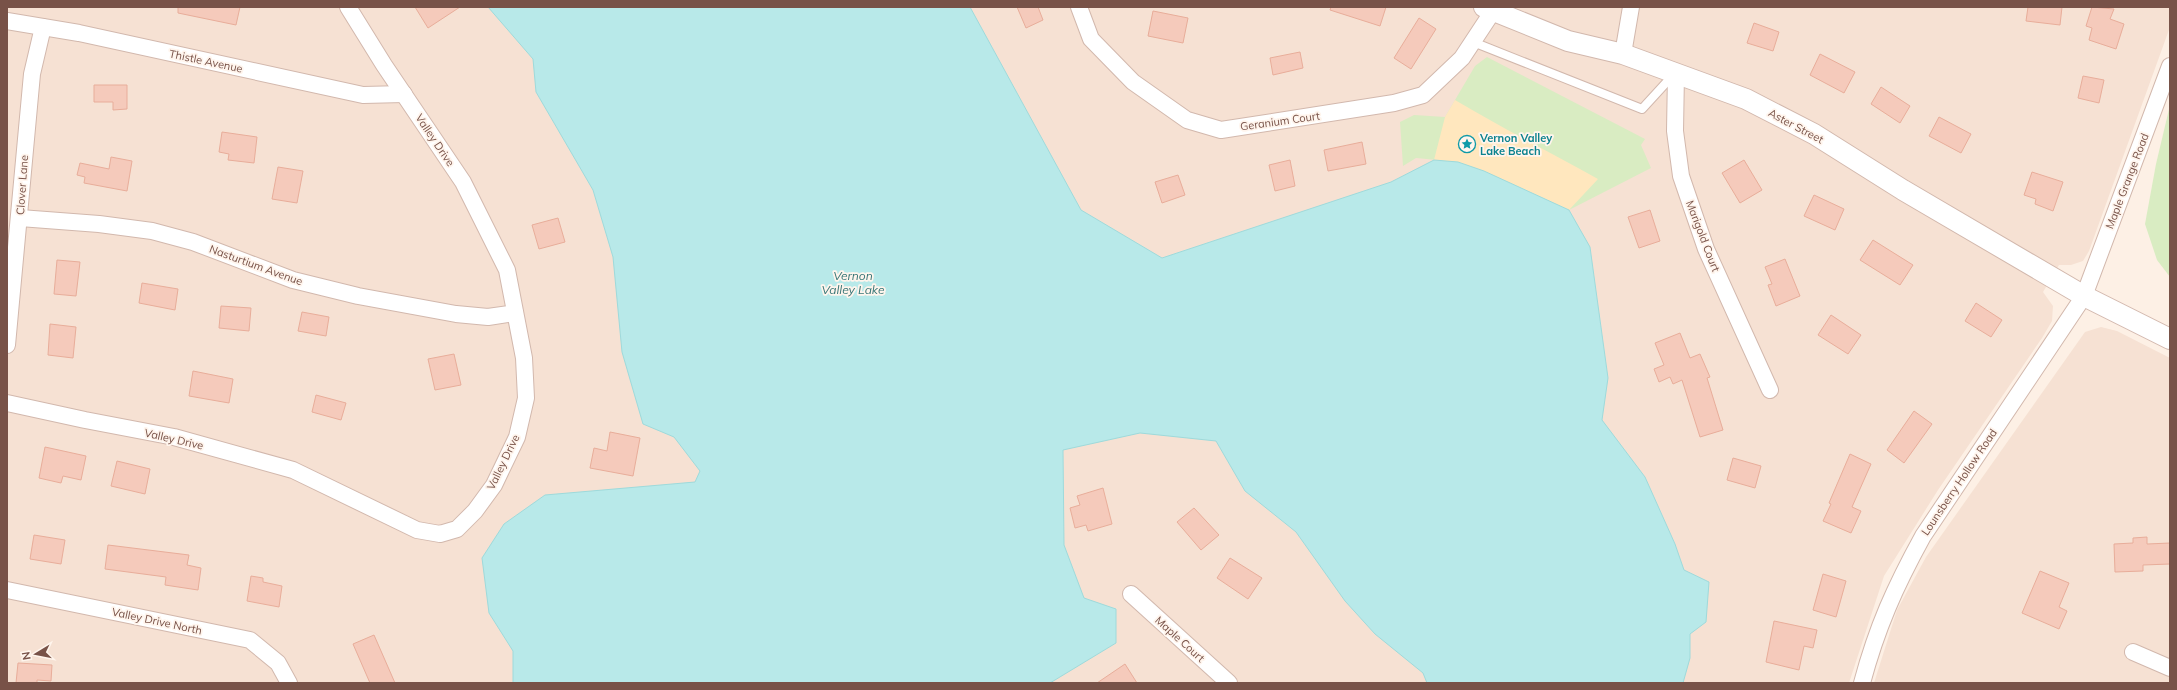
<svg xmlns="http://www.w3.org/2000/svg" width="2177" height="690" viewBox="0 0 2177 690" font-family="Mulish,sans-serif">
<rect width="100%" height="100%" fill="#fdf0e5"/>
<g fill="#f6e1d3">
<path d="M7,7H2170V27L2089,251L2083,261L2071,265H2059L2043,292L2053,306L2052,321L2042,338L1938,490L1884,576L1849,683H7Z"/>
<path d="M2101,327L2117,331L2170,358V683H1874L1897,610L1926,557L2085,332Z"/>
</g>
<g fill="#d9ecc2">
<path d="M1487,57L1645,139L1641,145L1651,168L1569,210L1523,187L1458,162L1416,158L1403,166L1400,122L1414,115L1445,117L1475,66Z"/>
<path d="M2170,105V277L2157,260L2145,224L2156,164Z"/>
</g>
<path fill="#ffe7be" d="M1455,100C1502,128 1550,152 1598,179L1569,210L1458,162L1434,160L1445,117Z"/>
<path fill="#b8e9e9" stroke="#9edadb" d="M488,7H970L1081,210L1162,258L1391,182L1434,160L1458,162L1484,171L1569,210L1590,247L1608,378L1602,420L1645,477L1675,544L1684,570L1709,582L1706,622L1690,634V658L1683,683H1427L1423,673L1375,634L1345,601L1296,532L1245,491L1216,441L1140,433L1063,450L1064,545L1084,598L1116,609V643L1050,683H513V651L489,613L482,558L504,524L545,495L695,482L700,471L674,437L643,424L622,352L613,257L593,190L536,92L533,59Z"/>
<g fill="#f5cabb" stroke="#e8ad9a">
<path d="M178,7H240L236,25L178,13Z"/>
<path d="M415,7H460L428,28Z"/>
<path d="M1017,7H1038L1043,20L1026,28Z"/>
<path d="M1331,7H1386L1380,26L1330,10Z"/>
<path d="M2028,7H2062L2060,25L2026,21Z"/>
<path d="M2092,7L2114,9L2110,19L2124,24L2116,49L2089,40L2092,28L2086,26Z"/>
<path d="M1153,11L1188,18L1183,43L1148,36Z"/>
<path d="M1419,18L1436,29L1411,69L1394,58Z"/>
<path d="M1754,23L1779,32L1773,51L1747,43Z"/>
<path d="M1300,52L1303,68L1273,75L1270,58Z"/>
<path d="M1820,54L1855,72L1844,93L1810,75Z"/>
<path d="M2083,76L2104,80L2099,103L2078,98Z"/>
<path d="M94,85H127V109L113,110V102H94Z"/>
<path d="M1881,87L1910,106L1900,123L1871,104Z"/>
<path d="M1939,117L1971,134L1961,153L1929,136Z"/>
<path d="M222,132L257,137L254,163L228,160L229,154L219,152Z"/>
<path d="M1362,142L1366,164L1328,171L1324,150Z"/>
<path d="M111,157L132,161L127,191L84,183L85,177L77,175L80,163L109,169Z"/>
<path d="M1290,160L1295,186L1275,191L1269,165Z"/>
<path d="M1744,160L1762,190L1740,203L1722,173Z"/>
<path d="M278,167L303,171L297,203L272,199Z"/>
<path d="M2032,172L2063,182L2053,211L2035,204L2036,199L2024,195Z"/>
<path d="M1178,175L1185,195L1162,203L1155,182Z"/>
<path d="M1814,195L1844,209L1835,230L1804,216Z"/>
<path d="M1650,210L1660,241L1639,248L1628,217Z"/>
<path d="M558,218L565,242L539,249L532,225Z"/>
<path d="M1873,240L1913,265L1900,285L1860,260Z"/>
<path d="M1785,259L1800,296L1776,306L1768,285L1772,284L1765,267Z"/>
<path d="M57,260L80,262L76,296L54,294Z"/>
<path d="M142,283L178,289L175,310L139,303Z"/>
<path d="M1976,303L2002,320L1991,337L1965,321Z"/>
<path d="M221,306L251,308L249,331L219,328Z"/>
<path d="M302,312L329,317L326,336L298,331Z"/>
<path d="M1831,315L1861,335L1848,354L1818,335Z"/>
<path d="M50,324L76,327L73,358L48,355Z"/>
<path d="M1680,333L1690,358L1700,354L1710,377L1707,378L1723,430L1700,437L1682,380L1673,384L1670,377L1659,382L1654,369L1664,365L1655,343Z"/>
<path d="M454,354L461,385L435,390L428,359Z"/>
<path d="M193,371L233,379L229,403L189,396Z"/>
<path d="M316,395L346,403L341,420L312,412Z"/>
<path d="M1914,411L1932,424L1904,463L1887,450Z"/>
<path d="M610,432L640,438L633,476L590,468L594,448L607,451Z"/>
<path d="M45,447L86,456L81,480L63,476L61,483L39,478Z"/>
<path d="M1850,454L1871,464L1852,507L1861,511L1851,533L1823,521L1831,504L1829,503Z"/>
<path d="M1733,458L1761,466L1755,488L1727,480Z"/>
<path d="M117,461L150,469L145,494L111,486Z"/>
<path d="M1103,488L1112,524L1088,531L1086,525L1075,528L1070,508L1080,505L1077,496Z"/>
<path d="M1194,508L1219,535L1201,550L1177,522Z"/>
<path d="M34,535L65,540L61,564L30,559Z"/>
<path d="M2147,537V544L2170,543V564L2143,565V571L2115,572L2114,544L2133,543V538Z"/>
<path d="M108,545L189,555L187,565L201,568L198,590L165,585L166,577L105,569Z"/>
<path d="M1230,558L1262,578L1248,599L1217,578Z"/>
<path d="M2040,571L2069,583L2059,607L2067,611L2059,629L2022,613Z"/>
<path d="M1823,574L1846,581L1836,617L1813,610Z"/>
<path d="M251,576L263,578V582L282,586L279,607L247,601Z"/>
<path d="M1774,621L1817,630L1813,648L1804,646L1799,670L1766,662Z"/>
<path d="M374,635L395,683H370L353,644Z"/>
<path d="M18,663L52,665L51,681L37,680V683H16Z"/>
<path d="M1125,664L1137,683H1097Z"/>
</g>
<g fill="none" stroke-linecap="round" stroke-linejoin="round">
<g stroke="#d2b8ad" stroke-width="10">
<path id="service" d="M1473,42L1642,109L1675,73"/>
</g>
<g stroke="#d2b8ad" stroke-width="18">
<g id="minor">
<path d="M1079,7L1091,39L1133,82L1187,120L1221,130L1394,103L1423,95L1462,58L1493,11"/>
<path d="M7,21L79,33L363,95L404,94"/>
<path d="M1623,54L1631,7"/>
<path d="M1676,73L1675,131L1681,176L1706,249L1770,390"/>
<path d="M20,218L99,224L152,231L193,242L293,280L358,296L456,314L488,317L515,313"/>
<path d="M7,345L32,74L43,27"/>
<path d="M7,403L85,420L174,437L293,470L417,530L440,534L457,529L475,511L494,485L517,437L526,398L524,358L507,270L463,182L384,65L348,7"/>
<path d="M7,590L250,640L278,663L289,683"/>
<path d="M1131,594L1229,683"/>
<path d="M2133,652L2170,668"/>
<path d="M1862,683C1877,627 1895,587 1923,536L2084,296L2170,66"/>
</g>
</g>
<g stroke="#d2b8ad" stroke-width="22">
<path id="tertiary" d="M1484,7L1568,41L1623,54L1746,99L1814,134L1903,190L2084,296L2170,339"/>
</g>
<use href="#service" stroke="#fff" stroke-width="8"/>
<use href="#minor" stroke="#fff" stroke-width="16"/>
<use href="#tertiary" stroke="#fff" stroke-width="20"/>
</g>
<defs>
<g id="sight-ring" transform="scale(0.9)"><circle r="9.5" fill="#fff5ed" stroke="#0f9aa8" stroke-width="1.5"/><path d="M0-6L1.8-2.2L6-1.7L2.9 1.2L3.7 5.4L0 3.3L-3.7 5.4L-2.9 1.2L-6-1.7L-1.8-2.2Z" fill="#0f9aa8"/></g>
</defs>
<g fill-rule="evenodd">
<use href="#sight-ring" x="1467" y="144"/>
</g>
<g text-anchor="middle" stroke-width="3.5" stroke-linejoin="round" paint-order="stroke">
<g font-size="11" fill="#785248" stroke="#fff5ed">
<text transform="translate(206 61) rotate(12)" y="4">Thistle Avenue</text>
<text transform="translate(1280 121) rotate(-8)" y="4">Geranium Court</text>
<text transform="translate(1796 126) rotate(28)" y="4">Aster Street</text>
<text transform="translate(435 140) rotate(56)" y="4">Valley Drive</text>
<text transform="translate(2127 181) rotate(-69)" y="4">Maple Grange Road</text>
<text transform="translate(22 185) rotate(-86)" y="4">Clover Lane</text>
<text transform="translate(1703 236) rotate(69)" y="4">Marigold Court</text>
<text transform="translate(256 265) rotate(20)" y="4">Nasturtium Avenue</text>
<text transform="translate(174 439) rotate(13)" y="4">Valley Drive</text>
<text transform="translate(503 462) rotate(-64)" y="4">Valley Drive</text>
<text transform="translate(1959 482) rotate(-56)" y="4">Lounsberry Hollow Road</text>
<text transform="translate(157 621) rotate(12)" y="4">Valley Drive North</text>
<text transform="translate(1180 639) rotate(42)" y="4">Maple Court</text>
</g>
<g font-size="11" font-weight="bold" fill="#0d838f" stroke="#fff5ed" text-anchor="start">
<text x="1480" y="142">Vernon Valley<tspan x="1480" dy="13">Lake Beach</tspan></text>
</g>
<g font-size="12" font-style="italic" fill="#387677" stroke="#fff5ed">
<text x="853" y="280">Vernon<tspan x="853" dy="14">Valley Lake</tspan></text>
</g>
</g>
<rect width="2177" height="690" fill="none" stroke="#785248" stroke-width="16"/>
<g transform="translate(36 654) rotate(260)" stroke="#fff5ed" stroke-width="3" paint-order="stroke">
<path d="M0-3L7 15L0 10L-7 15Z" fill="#785248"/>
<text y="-6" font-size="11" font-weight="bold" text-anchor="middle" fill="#785248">N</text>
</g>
</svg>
